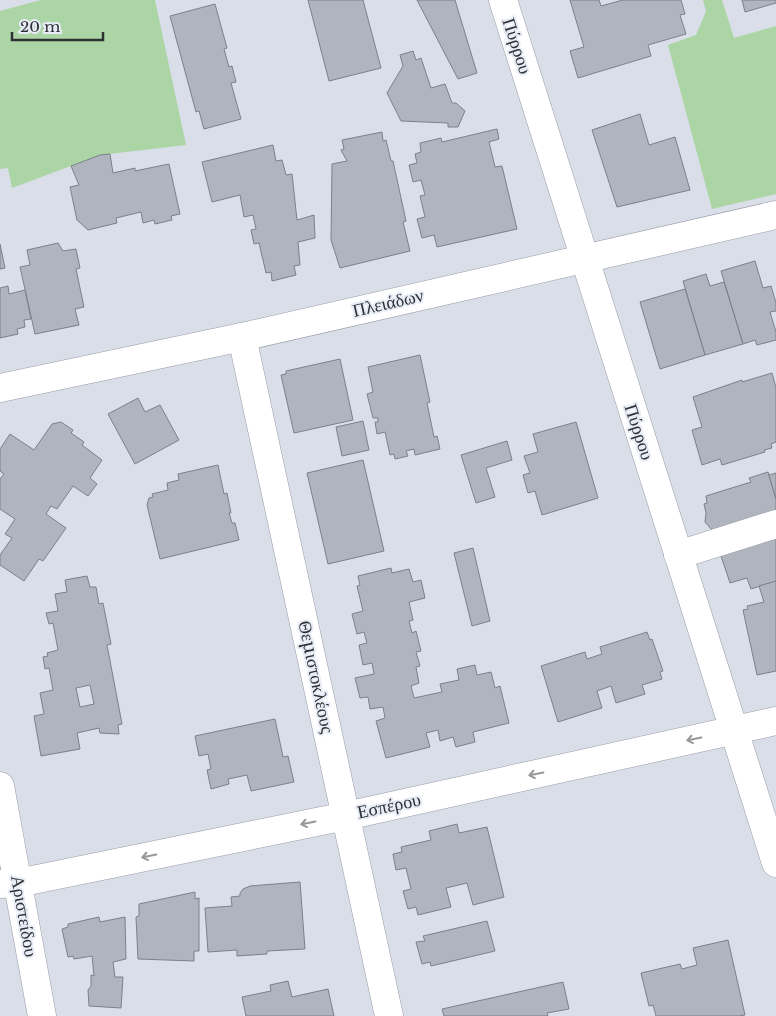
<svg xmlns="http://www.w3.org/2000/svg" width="776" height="1016" viewBox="0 0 776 1016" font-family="'Libre Baskerville',serif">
<rect width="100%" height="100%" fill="#d9dee8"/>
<g fill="#acd5a5">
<path d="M41,0H155L186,145L100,155L12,188L8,168L0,169V11Z"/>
<path d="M703,0H722L734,38L776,26V194L712,209L668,45L696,35L706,11Z"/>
</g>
<g fill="#afb4be" stroke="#7b8089" fill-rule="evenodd">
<path d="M308,0H363L381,68L329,81Z"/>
<path d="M417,0H455L477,73L458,79Z"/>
<path d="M570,0H599L601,6L623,0H681L685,14L680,15L686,34L648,45L651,56L578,78L570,51L584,47Z"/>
<path d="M742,0H776V3L745,12Z"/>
<path d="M215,4L227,48L224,49L229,67L232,66L236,82L231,83L241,119L204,129L199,111L196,112L170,16Z"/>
<path d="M413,51L416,60L421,58L431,88L445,84L452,103H456L465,111L458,127H448V123L401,121L387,93L403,66L400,55Z"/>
<path d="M640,114L649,145L675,137L690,190L617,207L592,130Z"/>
<path d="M497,129L499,139L489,142L495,167L502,166L517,229L437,247L434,235L422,238L417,219L425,217L420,196L425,195L421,180L413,182L409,165L417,163L415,154L421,152L420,143L441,138L442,142Z"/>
<path d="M382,132L383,141L386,140L391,161H393L406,221L403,222L410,251L340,268L331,240L332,164L347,161L341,150L344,149L342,140Z"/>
<path d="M273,145L276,161L282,160L286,175L292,174L297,220L314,215L315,238L298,242L300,265L294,266L296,275L272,281L271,272L266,273L259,243L254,244L251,230L256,229L253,215L244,217L240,195L212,202L202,162Z"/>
<path d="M110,154L113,173L135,168V171L169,164L180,214L171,216L172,220L155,224L154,220L143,223L141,212L116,218L117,223L88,230L77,220L70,187L79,185L71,166L100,155Z"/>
<path d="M58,243L63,251L76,249L80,268L76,269L84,307L75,309L79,325L35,334L20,267L30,265L27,250Z"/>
<path d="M0,244L5,268L0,269Z"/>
<path d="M755,261L763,288L771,286L776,303V311L770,312L776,332V340L757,345L755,340L743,344L721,271Z"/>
<path d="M706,274L710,286L724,282L743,344L705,355L683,281Z"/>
<path d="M8,286L9,294L25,290L31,319L24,320L25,327L17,329L18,334L0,338V288Z"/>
<path d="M685,289L705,355L660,369L640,302Z"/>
<path d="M420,355L430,402L427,403L434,437L437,436L440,449L415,455L414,449L406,451L408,456L395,459L394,454L390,455L385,432L377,434L375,422H378V418H373L367,394L373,392L368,367Z"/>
<path d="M340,359L353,420L294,433L281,375L286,374V371Z"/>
<path d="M772,373L776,388V442L771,444L772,448L764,450L765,452L722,465L720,459L702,465L692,430L702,427L693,397L742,380V382Z"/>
<path d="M138,398L145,412L160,405L179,440L135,464L108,414Z"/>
<path d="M363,421L369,450L342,456L336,427Z"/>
<path d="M61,422L73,430L71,433L84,442L82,445L102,460L90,478L97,484L88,496L73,486L57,509L51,506L46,514L66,528L43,561L39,559L24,581L0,565V555L12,538L5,534L15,519L0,509V479L4,474L0,471V449L10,434L34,450L52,424Z"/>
<path d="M576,422L598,498L542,515L535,491L528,493L523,475L530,473L524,456L538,452L533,434Z"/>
<path d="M507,441L512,460L486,468L495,497L476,503L461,455Z"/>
<path d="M363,460L384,551L328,564L307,473Z"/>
<path d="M218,465L224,494L227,493L231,513H229L232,523H235L239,540L160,559L147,505L149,498L153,497L152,494L168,490L167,483L179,480L178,474Z"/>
<path d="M768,472L776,499V516L713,535L712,530L705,522L706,513L704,504L707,503L706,496L751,482L749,478Z"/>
<path d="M776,473V499L769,475Z"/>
<path d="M776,532V581L751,589L747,578L730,583L719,550Z"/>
<path d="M473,548L490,621L472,626L454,553Z"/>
<path d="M391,568L392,573L409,569L413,582L421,580L425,598L409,602L413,620L409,621L412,633L416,631L421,651L416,652L420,666L416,667L419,683L411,686L414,698L442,692L440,684L459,680L457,669L475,665L477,675L491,672L495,688L500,686L509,723L473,732L475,742L456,747L453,737L440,741L438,730L426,733L430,747L386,758L376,721L385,718L383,707L370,709L368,697L360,698L355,678L374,674L372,663L363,665L359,645L367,643L364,632L357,634L352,614L363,611L357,586L360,585L358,576Z"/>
<path d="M87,576L90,587H96L99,604L103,603L111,644L107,645L122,724L118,725L119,734L100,733L99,728L77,733L80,749L41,756L34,716L44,714L40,693L53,690L49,668L45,669L43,657L48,656L47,653L58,650L53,623L49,624L46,613L58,611L55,594L67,592L65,580ZM90,685L94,704L80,707L76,688Z"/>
<path d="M776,581V671L757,675L743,610L748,609L747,606L764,602L759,586Z"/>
<path d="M647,632L650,640L652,639L663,671L660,672L662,679L642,685L645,694L616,703L611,686L597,691L602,708L558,722L541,666L585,652L587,659L602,654L600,647Z"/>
<path d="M275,719L283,757L288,756L294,782L251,791L247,775L228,779L229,784L211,789L207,770L211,769L208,754L199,756L195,736Z"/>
<path d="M457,824L459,833L487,827L504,897L473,905L467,883L446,888L451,907L418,915L416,907L408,909L403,891L411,889L406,868L396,870L393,854L402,852L401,847L431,840L429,831Z"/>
<path d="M300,882L305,949L267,951V954L237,956V950L208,952L205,908L232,906L231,897L240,896V893L243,889L250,886Z"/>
<path d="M195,892V899L199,898V951H194V961L138,959L136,917L139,916V904Z"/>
<path d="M99,917L100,922L125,917L126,959L113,962L115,977H123L121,1008L89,1006L88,990L91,986V975L94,976L92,956L74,959L73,956L68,957L62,929L68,927V924Z"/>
<path d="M487,921L495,951L431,966L430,962L422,964L416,942L425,941L423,936Z"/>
<path d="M728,940L745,1015L739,1016H656L653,1005L649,1006L641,973L680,964L682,969L697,965L693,948Z"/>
<path d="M288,981L292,997L328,989L334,1016H246L242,997L271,991L270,985Z"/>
<path d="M563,982L569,1009L547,1013L548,1016H444L442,1009Z"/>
</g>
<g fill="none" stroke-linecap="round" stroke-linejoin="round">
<g stroke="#989ca6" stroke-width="29">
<g id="minor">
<path d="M503,0L776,863"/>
<path d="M242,337L389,1016"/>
<path d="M0,388L242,337L776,215"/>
<path d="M678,555L776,524"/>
<path d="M0,786L42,1016"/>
<path d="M0,884L18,883L346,816L776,721"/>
</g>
</g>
<use href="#minor" stroke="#fff" stroke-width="28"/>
</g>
<defs><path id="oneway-shaft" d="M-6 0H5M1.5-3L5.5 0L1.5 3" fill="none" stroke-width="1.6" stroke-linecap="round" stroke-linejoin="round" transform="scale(1.25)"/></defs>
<g stroke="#96989a">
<use href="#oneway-shaft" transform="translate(694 739) rotate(168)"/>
<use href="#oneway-shaft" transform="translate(536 774) rotate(168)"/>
<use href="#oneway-shaft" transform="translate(308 823) rotate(168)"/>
<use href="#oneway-shaft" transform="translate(149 856) rotate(168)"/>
</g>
<g text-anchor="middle" stroke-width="4" stroke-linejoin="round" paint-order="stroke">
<g font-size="18" fill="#2e3034" stroke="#e7ecf6">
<text transform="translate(517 46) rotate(72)" y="6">Πύρρου</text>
<text transform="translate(388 303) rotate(-13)" y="6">Πλειάδων</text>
<text transform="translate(639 432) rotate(72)" y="6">Πύρρου</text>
<text transform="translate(316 677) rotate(78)" y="6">Θεμιστοκλέους</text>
<text transform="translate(389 806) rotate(-12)" y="6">Εσπέρου</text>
<text transform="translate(24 916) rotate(80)" y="6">Αριστείδου</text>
</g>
</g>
<path d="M12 32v8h91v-8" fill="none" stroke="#2e3034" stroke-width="2.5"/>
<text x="20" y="32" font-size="15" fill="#2e3034" stroke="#e7ecf6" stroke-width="4" paint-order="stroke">20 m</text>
</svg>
